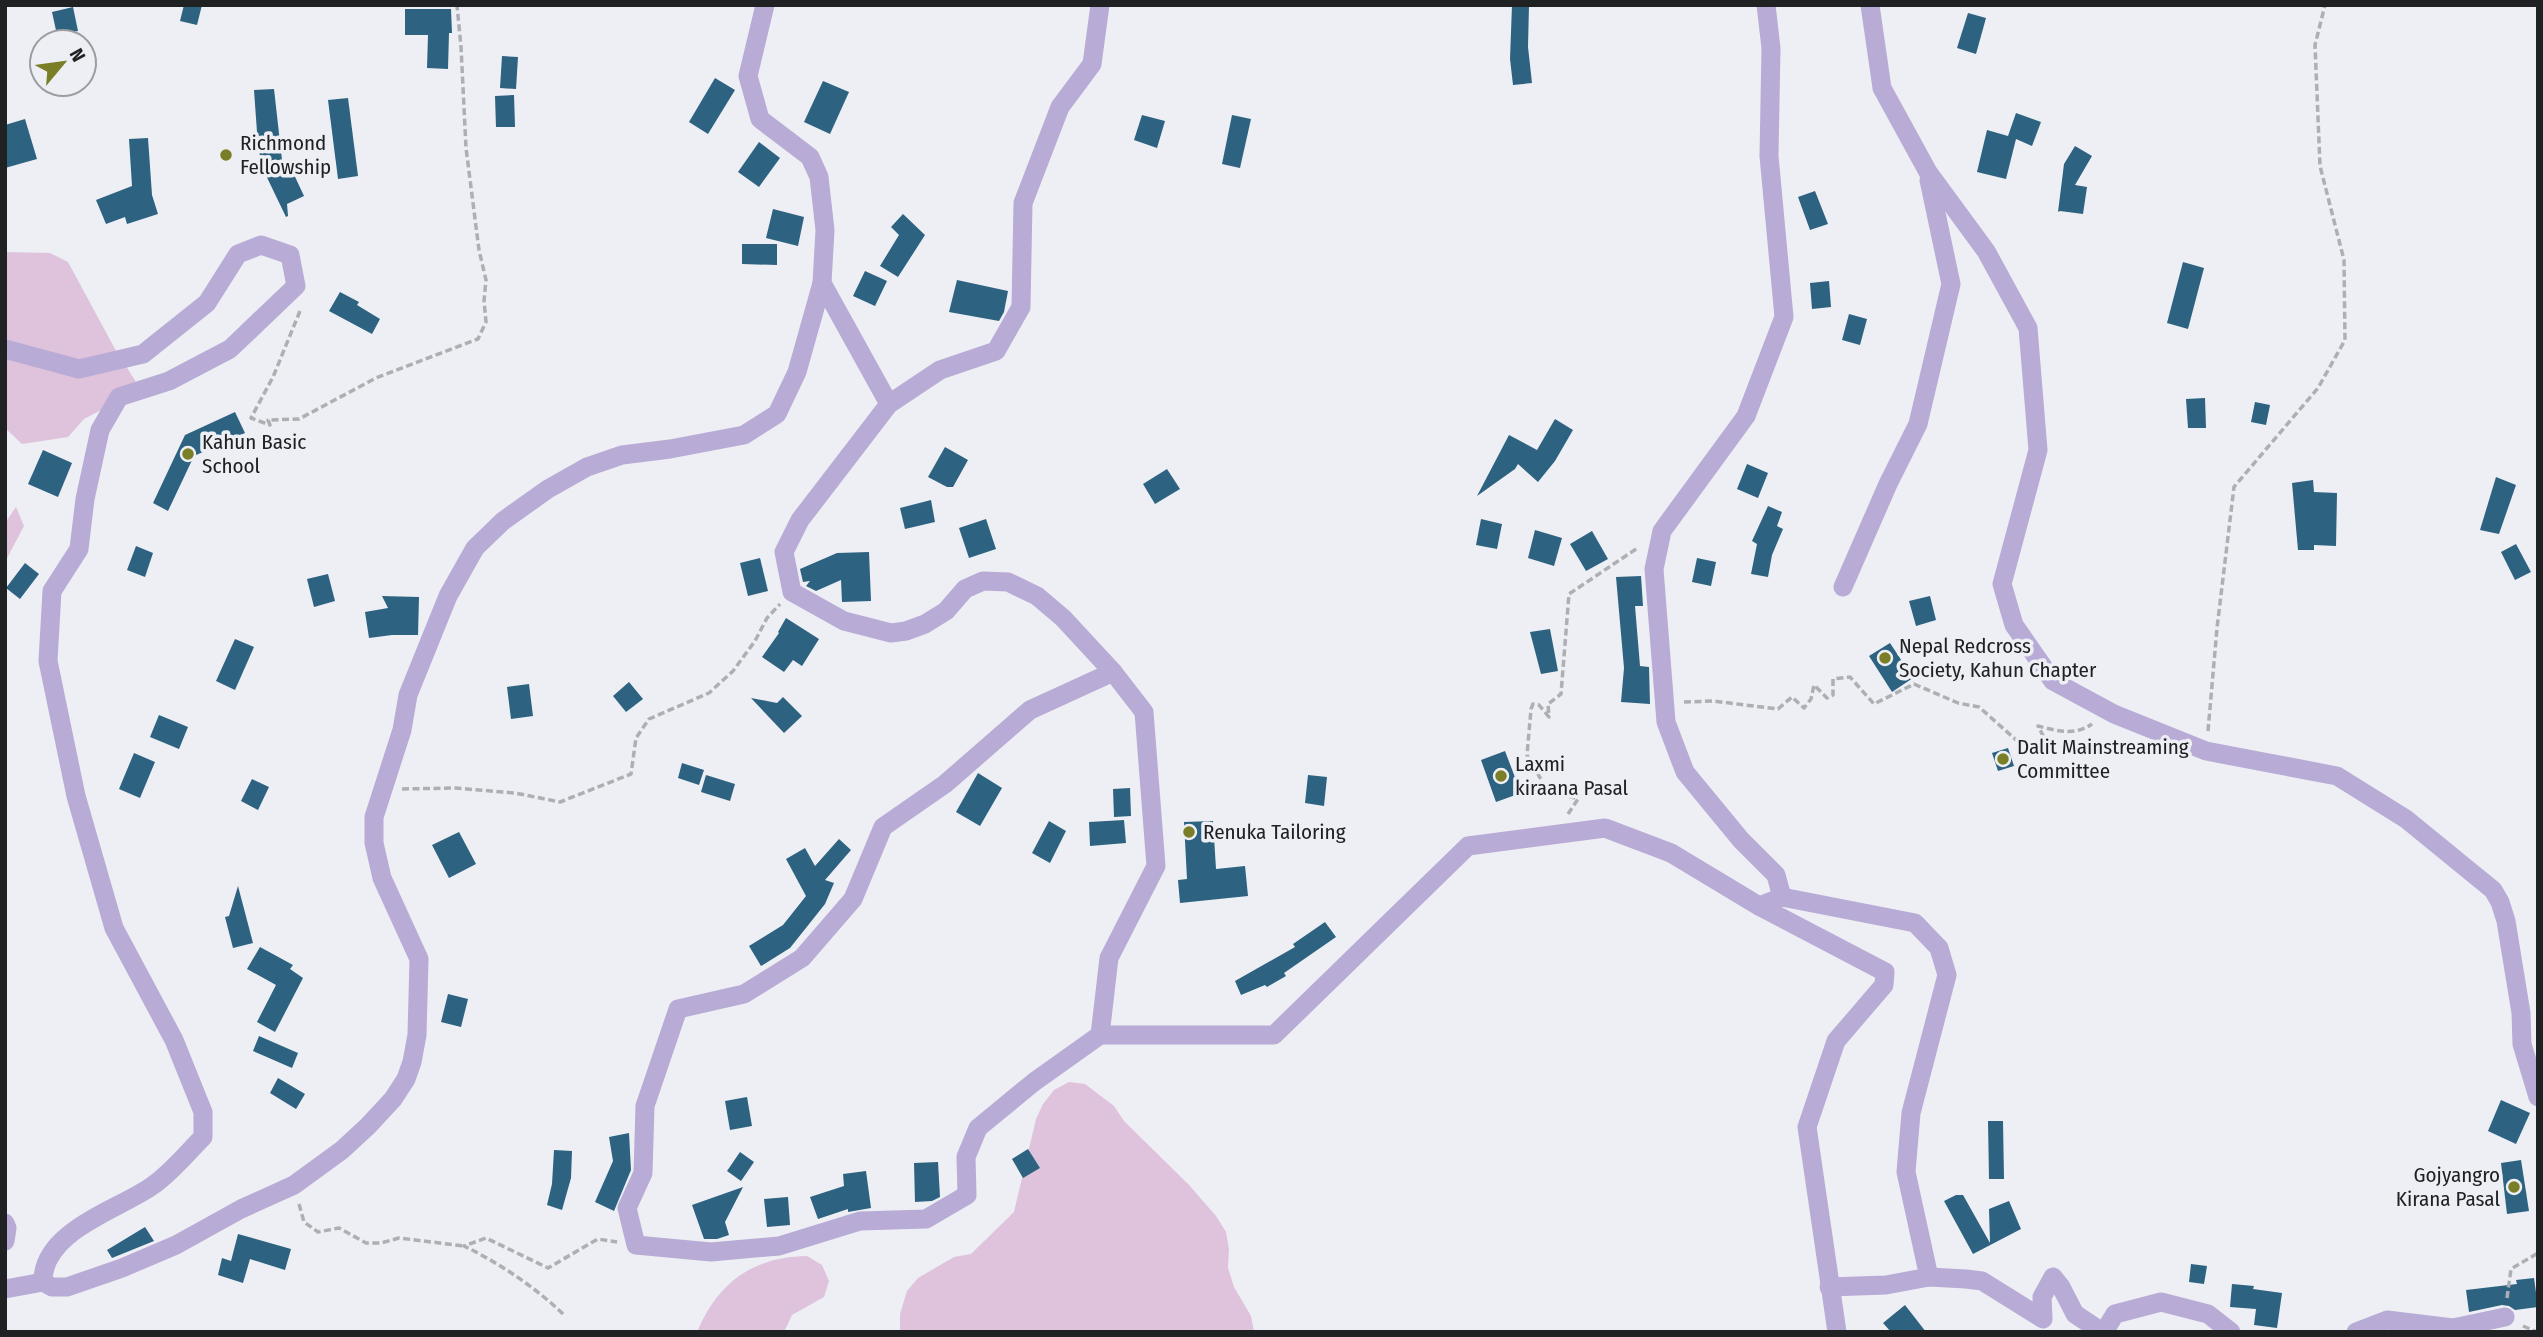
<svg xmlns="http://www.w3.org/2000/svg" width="2543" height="1337" viewBox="0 0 2543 1337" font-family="'Fira Sans Condensed',sans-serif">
<rect width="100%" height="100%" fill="#edeff4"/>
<g fill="#dfc2db">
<path d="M5,252L50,253L68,262L115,349L143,393L105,408L84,419L68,437L22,444L5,428Z"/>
<path d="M16,507L24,526L5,562V523Z"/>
<path d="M1069,1082L1085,1084L1114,1106L1124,1121L1189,1185L1216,1216L1226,1232L1229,1249L1228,1268L1234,1287L1251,1316L1254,1332H900V1314L907,1291L918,1278L954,1257L971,1254L1014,1212L1036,1119L1043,1104L1054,1090Z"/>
<path d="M807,1256L822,1265L829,1281L824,1297L792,1315L784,1332H697C718,1282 753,1257 807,1256Z"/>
</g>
<g fill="#2d6281">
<path d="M184,5H202L197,25L180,21Z"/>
<path d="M1512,5H1529L1528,47L1532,83L1513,85L1510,59Z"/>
<path d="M73,7L78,31L57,35L52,12Z"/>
<path d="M405,9H451L452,33H449L448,69L427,68L428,35H405Z"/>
<path d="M1968,13L1986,18L1976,54L1957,48Z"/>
<path d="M502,56L518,57L516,89L500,88Z"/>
<path d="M715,78L735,90L708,134L689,122Z"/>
<path d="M823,81L849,92L830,134L804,122Z"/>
<path d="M274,89L283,169L290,166L304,196L287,204L288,216L286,217L261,165L257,132L254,90Z"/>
<path d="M514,95L515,127H496L495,96Z"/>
<path d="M348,98L358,176L338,179L328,100Z"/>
<path d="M2016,113L2041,122L2032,146L2016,139L2006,179L1977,172L1987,130L2008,136Z"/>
<path d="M1142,115L1165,121L1157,148L1134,140Z"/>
<path d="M1232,115L1251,119L1240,168L1222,164Z"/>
<path d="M25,119L37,159L5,168V125Z"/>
<path d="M148,138L152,195L158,214L127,224L125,217L106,224L96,200L132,186L129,139Z"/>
<path d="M759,142L780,158L759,187L738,172Z"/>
<path d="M2075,146L2092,156L2075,185L2087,187L2083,214L2060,211L2058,212L2064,164Z"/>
<path d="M1815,191L1828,224L1810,230L1798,197Z"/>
<path d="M773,209L804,217L798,246L766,238Z"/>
<path d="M903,214L925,235L898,277L880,266L899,235L891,227Z"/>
<path d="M742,244H777V265L742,264Z"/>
<path d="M2183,262L2204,268L2188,329L2167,323Z"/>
<path d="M865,271L887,281L875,306L853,296Z"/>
<path d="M957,280L1008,291L1004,312L999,321L949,312Z"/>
<path d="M1829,281L1831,307L1812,309L1810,283Z"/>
<path d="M340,292L359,302L357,305L380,319L372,334L329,311Z"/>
<path d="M1849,314L1867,319L1860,345L1842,340Z"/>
<path d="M2205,398L2206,428H2188L2186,399Z"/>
<path d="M2255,402L2270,405L2266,425L2251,422Z"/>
<path d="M235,412L245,433L194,456L168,511L153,503L185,435Z"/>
<path d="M1555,419L1573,430L1555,461L1538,482L1518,464L1515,469L1477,496L1509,435L1537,450Z"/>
<path d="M945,447L968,460L953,487H947L928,477Z"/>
<path d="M43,450L72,463L58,497L28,484Z"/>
<path d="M1747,464L1768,473L1758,498L1737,489Z"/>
<path d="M1167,469L1180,489L1155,504L1143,484Z"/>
<path d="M2496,477L2516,485L2499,534L2480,530Z"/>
<path d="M2313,480L2314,492L2337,493L2336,546L2314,545V550H2298L2292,483Z"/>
<path d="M931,500L935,522L905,529L900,508Z"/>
<path d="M1768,506L1782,512L1777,526L1783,529L1772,555L1768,577L1751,574L1757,544L1752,541Z"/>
<path d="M986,519L996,549L969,558L959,528Z"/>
<path d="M1481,519L1502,524L1497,549L1476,545Z"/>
<path d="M1535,530L1562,538L1554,566L1528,558Z"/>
<path d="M1592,531L1608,559L1586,571L1570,544Z"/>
<path d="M2516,544L2531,572L2515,580L2501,552Z"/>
<path d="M136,546L153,553L145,577L127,570Z"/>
<path d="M869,552L871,601L842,602L841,580L816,591L806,586L810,581L803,582L800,569L837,553Z"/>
<path d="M760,558L768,591L748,596L740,563Z"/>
<path d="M1697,558L1716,562L1711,586L1692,582Z"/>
<path d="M25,563L39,574L20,599L6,588Z"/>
<path d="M328,574L335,601L314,607L307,579Z"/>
<path d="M1641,576L1643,606H1635L1640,666L1649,667L1650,704L1621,702L1624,668L1616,577Z"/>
<path d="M382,596L419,597L418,635H392L369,638L365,612L388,608Z"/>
<path d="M1930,596L1936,620L1916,626L1909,601Z"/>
<path d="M786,618L819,639L802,666L793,660L784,672L762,657L779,633L778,632Z"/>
<path d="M1550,629L1558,671L1541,674L1530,632Z"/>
<path d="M235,639L254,647L235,690L216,681Z"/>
<path d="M1890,643L1913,678L1892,692L1869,656Z"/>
<path d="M629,682L643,699L626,712L613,696Z"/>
<path d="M529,684L533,716L511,719L507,687Z"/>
<path d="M783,697L802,716L784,733L751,698L777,703Z"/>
<path d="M159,715L188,727L179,749L150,737Z"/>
<path d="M2008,748L2014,766L1998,771L1992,753Z"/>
<path d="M1505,751L1521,793L1496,802L1481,760Z"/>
<path d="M134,753L155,762L140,798L119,789Z"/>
<path d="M682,763L704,770L699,785L678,778Z"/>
<path d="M978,773L1002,788L980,826L956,812Z"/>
<path d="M706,775L735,784L730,801L701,792Z"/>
<path d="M1308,775L1327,777L1324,806L1305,803Z"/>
<path d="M252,779L269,787L258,810L241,801Z"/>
<path d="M1130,788L1131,816L1114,817L1113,789Z"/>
<path d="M1124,820L1126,843L1090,846L1089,822Z"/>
<path d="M1049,821L1066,831L1050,863L1032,853Z"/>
<path d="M1213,821L1216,869L1245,866L1248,896L1180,903L1178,880L1187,879L1184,822Z"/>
<path d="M459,832L476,864L449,878L432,845Z"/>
<path d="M839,839L851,850L825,880L834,883L825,904L790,948L761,966L749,946L783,925L806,896L786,859L805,848L815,866Z"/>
<path d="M238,886L253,943L233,948L225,917L229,916Z"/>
<path d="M1325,922L1336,937L1284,973L1286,976L1267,987L1265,985L1241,995L1235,981L1295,947L1293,944Z"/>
<path d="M260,947L293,965L290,969L303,978L275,1032L257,1022L276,985L247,969Z"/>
<path d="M448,994L468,999L461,1027L441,1022Z"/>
<path d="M259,1036L298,1053L292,1068L253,1051Z"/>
<path d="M278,1078L305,1094L296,1109L270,1093Z"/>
<path d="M747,1097L752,1126L730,1130L725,1101Z"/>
<path d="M2501,1100L2530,1113L2516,1144L2488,1131Z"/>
<path d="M1988,1121H2003L2004,1179H1989Z"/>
<path d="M629,1133L631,1170L614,1211L595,1202L613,1161L609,1137Z"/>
<path d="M1028,1149L1040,1168L1023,1178L1012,1159Z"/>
<path d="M554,1150L572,1151L571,1178L562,1210L547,1205L552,1184Z"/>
<path d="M740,1152L754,1162L741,1181L727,1171Z"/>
<path d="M2521,1160L2529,1211L2507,1214L2501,1163Z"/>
<path d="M938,1162L940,1197L932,1201L915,1202L914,1163Z"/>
<path d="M866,1171L871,1208L848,1212V1209L818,1219L810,1197L844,1186L843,1174Z"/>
<path d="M743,1187L725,1222L729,1235L717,1239H704L692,1205Z"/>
<path d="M1956,1195H1963L1990,1243L1989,1209L2009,1201L2021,1229L1973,1254L1944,1201Z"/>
<path d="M788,1197L790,1225L767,1227L764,1199Z"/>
<path d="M145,1227L154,1241L112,1258L107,1250Z"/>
<path d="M238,1234L291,1249L285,1270L250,1259L243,1283L218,1275L222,1258L231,1261Z"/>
<path d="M2191,1264L2207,1266L2204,1284L2189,1282Z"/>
<path d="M2534,1278L2538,1307L2515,1310L2509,1306L2502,1305L2469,1312L2466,1290L2517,1284L2516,1280Z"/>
<path d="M2232,1284L2254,1286L2253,1289L2282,1293L2277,1328L2254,1325L2256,1309L2230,1307Z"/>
<path d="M1905,1305L1926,1332H1891L1883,1323Z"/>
</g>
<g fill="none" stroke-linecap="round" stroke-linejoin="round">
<g stroke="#adafb3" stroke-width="3.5" stroke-dasharray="7 3.5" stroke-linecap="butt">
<path d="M300,311L273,377L251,418L270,425L268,420L299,419L376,378L478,339L486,322L484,301L486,280L479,250L466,148L461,47L457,5"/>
<path d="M1684,702L1713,701L1778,709L1792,697L1804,708L1811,699L1814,685L1827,698L1833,695V679L1850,677L1874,704L1914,684L1958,703L1979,707L2032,754L2048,745L2038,726C2057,731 2075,736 2092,724"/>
<path d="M2208,731L2217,628L2234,487L2318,388L2345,340L2344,260L2320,166L2315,45L2325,5"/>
<path d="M402,789L455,788L515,793L560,802L631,774L636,738L649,719L709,693L733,671L755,641L767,618L780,604"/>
<path d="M1568,814L1578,799L1547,790L1527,755L1531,709L1533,704L1539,705L1549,717L1548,704L1561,694L1569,594L1639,547"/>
<path d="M299,1204L304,1222L318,1232L339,1228L366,1243H381L399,1238L464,1246"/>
<path d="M2507,1298L2511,1269L2538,1253"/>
<path d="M563,1314C535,1287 499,1263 464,1246L486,1238L548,1268L598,1239L617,1242"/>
<path d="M2523,1326L2537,1332"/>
</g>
<g stroke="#b8abd5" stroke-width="19">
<path d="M765,5L748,76L760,119L810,157L819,177L825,230L822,283L889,404L800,520L784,552L792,592L844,621L891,633L906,631L925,624L946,611L965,589L983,581L1008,582L1037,596L1063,618L1113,672L1144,712L1156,866L1109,958L1100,1035H1274L1468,846L1605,828L1671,853L1759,906L1782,897L1915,923L1939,948L1947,975L1911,1113L1906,1172L1929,1277"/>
<path d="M1766,5L1771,48L1769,156L1784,317L1746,416L1662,531L1654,569L1666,722L1685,772L1741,840L1776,875L1782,897"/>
<path d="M1870,5L1882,88L1928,172L1986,251L2028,328L2038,450L2002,584L2014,625L2053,681L2114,714L2206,751L2337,776L2406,819L2493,890L2500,902L2506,921L2521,1013L2522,1044L2538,1097"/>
<path d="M5,349L79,369L143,354L207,303L238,254L261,245L290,255L296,286L230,349L169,381L119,397L100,430L85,499L79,549L52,591L48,661L76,796L114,928L174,1040L203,1112V1137C187,1153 171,1173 152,1186C118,1210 42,1231 43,1282L52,1287H67L122,1268L176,1245L241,1209L294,1185L342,1150L368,1126L393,1099L406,1079L412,1062L417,1035L419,959L382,878L374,843V817L402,730L408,695L448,596L475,548L503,521L548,489L587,467L622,455L670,449L744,435L777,414L797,372L822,283"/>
<path d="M889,404L940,370L996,351L1021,307L1023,203L1060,107L1092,64L1100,5"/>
<path d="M1843,587L1888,484L1918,424L1951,284L1929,180"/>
<path d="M1759,906L1885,972L1884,985L1836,1041L1807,1127L1837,1332"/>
<path d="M1100,1035L1034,1082L978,1128L966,1157L967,1195L926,1219L860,1221L779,1246L711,1252L636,1245L627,1208L643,1173L645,1106L678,1009L744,994L802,958L853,899L883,827L945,784L1030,710L1113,672"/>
<path d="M5,1223L7,1228L5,1241"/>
<path d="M1829,1287L1886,1285L1929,1277L1966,1279L1982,1281L2043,1319L2042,1297L2053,1277L2061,1287L2075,1314L2102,1332"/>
<path d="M5,1289L43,1282"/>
<path d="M2104,1332L2115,1314L2161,1302L2208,1314L2231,1332"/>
<path d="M2356,1332L2387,1320L2453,1328L2505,1317"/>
</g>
</g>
<g fill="#7a7e27" stroke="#edeff4" stroke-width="2.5">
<circle cx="226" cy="155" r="7"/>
<circle cx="188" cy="454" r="7"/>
<circle cx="1885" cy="658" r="7"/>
<circle cx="2003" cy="759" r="7"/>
<circle cx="1501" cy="776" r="7"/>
<circle cx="1189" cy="832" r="7"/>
<circle cx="2514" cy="1187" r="7"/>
</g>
<g text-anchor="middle" stroke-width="7" stroke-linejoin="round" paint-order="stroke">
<g font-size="21" fill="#202123" stroke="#edeff4" text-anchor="start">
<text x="240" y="150">Richmond<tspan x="240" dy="24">Fellowship</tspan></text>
<text x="202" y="449">Kahun Basic<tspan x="202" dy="24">School</tspan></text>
<text x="1899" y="653">Nepal Redcross<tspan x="1899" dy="24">Society, Kahun Chapter</tspan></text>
<text x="2017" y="754">Dalit Mainstreaming<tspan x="2017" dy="24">Committee</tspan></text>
<text x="1515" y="771">Laxmi<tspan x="1515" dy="24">kiraana Pasal</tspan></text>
<text x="1203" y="839">Renuka Tailoring</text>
<text x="2500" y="1182" text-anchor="end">Gojyangro<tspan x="2500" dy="24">Kirana Pasal</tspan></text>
</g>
</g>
<rect width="2543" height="1337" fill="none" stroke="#202123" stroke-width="14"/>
<g transform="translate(63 63) rotate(61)"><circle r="33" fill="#edeff4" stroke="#9b9da0" stroke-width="2"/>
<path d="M0-5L12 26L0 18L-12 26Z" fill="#7a7e27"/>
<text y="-10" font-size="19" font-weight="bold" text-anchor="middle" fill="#202123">N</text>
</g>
</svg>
